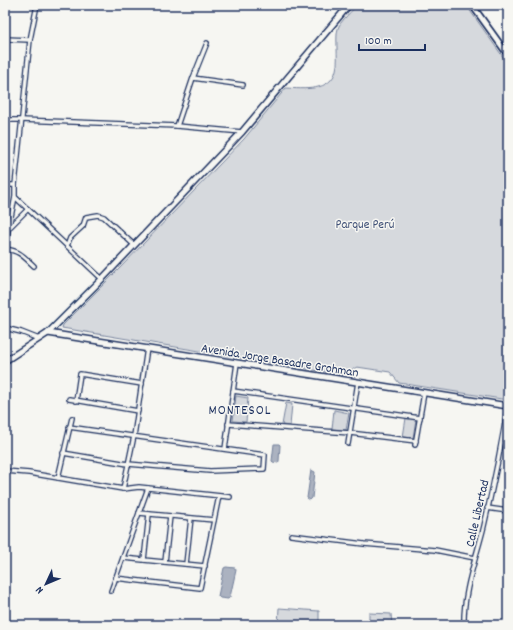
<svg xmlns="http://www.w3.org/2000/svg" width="513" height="630" viewBox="0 0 513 630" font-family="Dekko,sans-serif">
<rect width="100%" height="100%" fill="#f6f6f2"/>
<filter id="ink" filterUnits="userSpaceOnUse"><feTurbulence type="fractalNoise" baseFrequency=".025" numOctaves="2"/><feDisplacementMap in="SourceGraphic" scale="8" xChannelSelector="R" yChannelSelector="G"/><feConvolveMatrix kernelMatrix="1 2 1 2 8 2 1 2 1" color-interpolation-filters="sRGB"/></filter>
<g filter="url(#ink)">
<g fill="#d6d9dd" stroke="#78849e">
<path d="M357,5H466L508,64V400L399,383L390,372L357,367L343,375L62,328L63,325L120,268L244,139L286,88C303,89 331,92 336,70C338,63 337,55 337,48C337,42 336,32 339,26C342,20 352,11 357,5Z"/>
<path d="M236,396L248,398L246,422L233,421Z"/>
<path d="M286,403L292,404L290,426L282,425Z"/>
<path d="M334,410L349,413L346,430L332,429Z"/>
<path d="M406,418L416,419L413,438L403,437Z"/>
<path d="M279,608L319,611V625H278Z"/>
<path d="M369,613L391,614L392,625H369Z"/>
</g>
<g fill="#abb2c0" stroke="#717e99">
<path d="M274,444H279L280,445L279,461L278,463L273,462L272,461Z"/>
<path d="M311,470L315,472L312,498L310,500L307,498Z"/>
<path d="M226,567L235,568L236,570L230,597L228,599L220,598L218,596L224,568Z"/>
</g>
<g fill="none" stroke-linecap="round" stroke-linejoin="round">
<g stroke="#1b2f5e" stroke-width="6">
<g id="minor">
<path d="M5,39L30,40"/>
<path d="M193,78L243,85"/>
<path d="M5,120H21L177,126L242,132"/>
<path d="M177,126L193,78L207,43"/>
<path d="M5,185H15"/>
<path d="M15,197L102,279"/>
<path d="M5,232L28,209"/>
<path d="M5,246L15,197V185L30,40L37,5"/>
<path d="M67,246L70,238L83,226L86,217L98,215L104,217L134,245"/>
<path d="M5,249C20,251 23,256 34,266"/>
<path d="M5,328L21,332L39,339"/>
<path d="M233,391L420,418"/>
<path d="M69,399L138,411"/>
<path d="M76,401L80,374L142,384"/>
<path d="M228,424L350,433L416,441"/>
<path d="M348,444L358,382"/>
<path d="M415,445L424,393"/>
<path d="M225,449L237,363"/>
<path d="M63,453L128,464L210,471L264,469L265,455L69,427"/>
<path d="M5,471L29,473L123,489L139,487L230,497"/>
<path d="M58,478L72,418"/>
<path d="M123,489L134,436L147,348"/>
<path d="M487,508L508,511"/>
<path d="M139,513L214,520"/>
<path d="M291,535L364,544L435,550L475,558"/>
<path d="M123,558L205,566"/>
<path d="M144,560L149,514"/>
<path d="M165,562L170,516"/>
<path d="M186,564L191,518"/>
<path d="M115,578L200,588L219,496"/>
<path d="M111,591L148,488"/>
<path d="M464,625C463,591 476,559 484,526C493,487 501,447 508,406"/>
</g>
</g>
<g stroke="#1b2f5e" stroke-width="8">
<path id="tertiary" d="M472,5L508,55"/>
</g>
<g stroke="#1b2f5e" stroke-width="8">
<g id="secondary">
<path d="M48,333L508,406"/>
<path d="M5,361L48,333L102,279L242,132L349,5"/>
</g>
</g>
<use href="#minor" stroke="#f6f6f2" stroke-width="3.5"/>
<use href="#tertiary" stroke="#f6f6f2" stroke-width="4.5"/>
<use href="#secondary" stroke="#f6f6f2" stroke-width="5"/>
</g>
</g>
<g text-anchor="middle" stroke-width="3" stroke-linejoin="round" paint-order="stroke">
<g font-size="13" fill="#405177" stroke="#f6f6f2">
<text x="365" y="228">Parque Perú</text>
</g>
<g font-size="13" fill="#1b2f5e" stroke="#f6f6f2">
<text transform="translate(280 359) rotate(9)" y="5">Avenida Jorge Basadre Grohman</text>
<text transform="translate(476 513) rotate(-77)" y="5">Calle Libertad</text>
</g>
<g font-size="14" letter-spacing="1" fill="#1b2f5e" stroke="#f6f6f2">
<text x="240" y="414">MONTESOL</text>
</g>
</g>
<rect width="513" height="630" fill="none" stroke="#f6f6f2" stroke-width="20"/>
<rect x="10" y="10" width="493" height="610" fill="none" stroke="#1b2f5e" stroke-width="1.5" filter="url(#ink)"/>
<g transform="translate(46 584) rotate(226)" stroke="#f6f6f2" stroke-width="3" paint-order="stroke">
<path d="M0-3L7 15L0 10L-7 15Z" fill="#1b2f5e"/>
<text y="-6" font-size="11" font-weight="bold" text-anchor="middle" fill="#1b2f5e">N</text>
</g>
<path d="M359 44v6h66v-6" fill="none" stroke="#1b2f5e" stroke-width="2"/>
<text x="365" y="44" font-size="12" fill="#1b2f5e" stroke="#f6f6f2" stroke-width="3" paint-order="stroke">100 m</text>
</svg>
